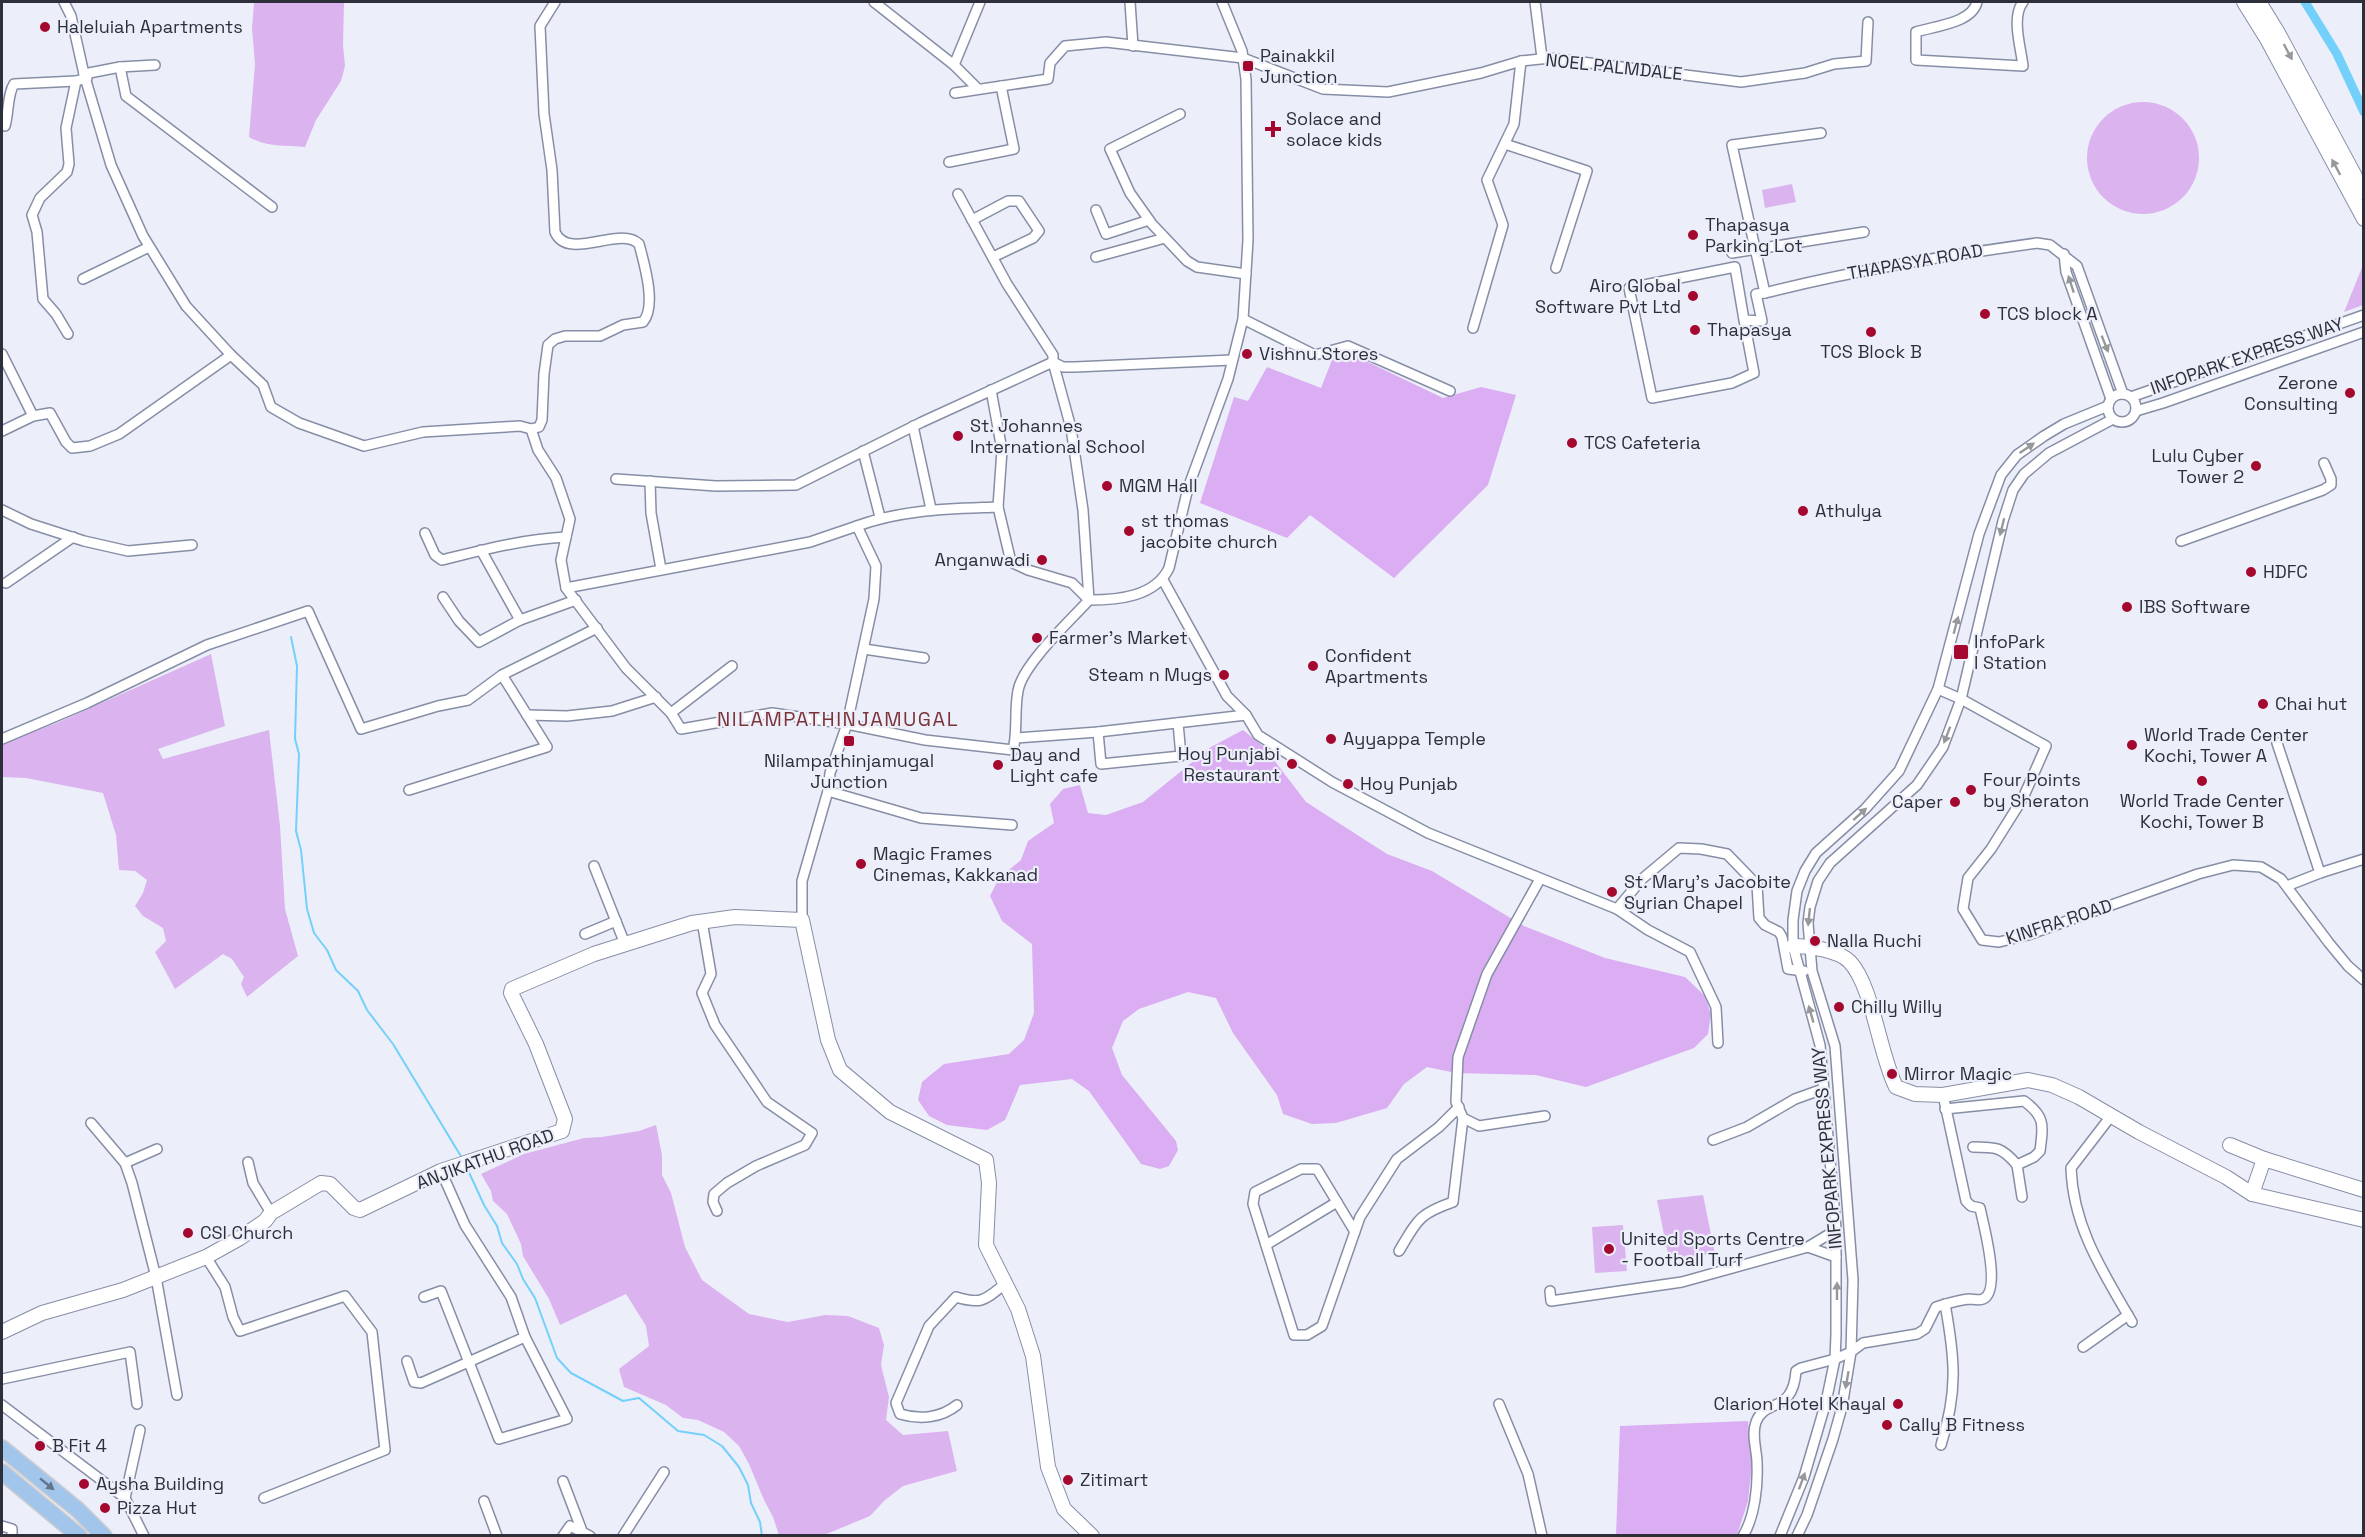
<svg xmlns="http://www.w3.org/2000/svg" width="2365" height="1537" viewBox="0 0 2365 1537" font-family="'Space Grotesk',sans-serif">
<rect width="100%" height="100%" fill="#eceffa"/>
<g fill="#dbb3ef">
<path d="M254,2H344L343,45L345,66L341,81L316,120L305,147C285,145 268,148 249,137L255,64L252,29Z"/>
<circle cx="2143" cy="158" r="56"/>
<path d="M1792,184L1796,202L1765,208L1762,190Z"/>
<path d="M2363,265V305L2344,312Z"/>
<path d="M211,654L225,726L158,749L163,759L269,730L280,826L285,909L298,956L247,997L241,984L244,977L232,959L223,954L175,989L155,952L166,941L163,928L143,916L135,906L143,893L147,880L135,871L119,870L116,835L103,793L26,778L2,777V744L59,722Z"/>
<path d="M656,1125L662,1155V1175L671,1193L685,1247L702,1280L749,1314L788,1322L825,1315L848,1316L879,1328L884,1345L881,1365L889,1397L886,1420L903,1435L948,1431L957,1471L903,1486L884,1501L870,1516L824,1535H779L773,1517L764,1500L749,1464L739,1446L724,1432L698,1420L683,1418L666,1405L624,1387L619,1369L649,1346L646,1326L626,1294L560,1325L549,1299L523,1256L521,1244L507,1214L493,1201L491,1191L481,1174L524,1154L584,1138L602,1137L639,1131Z"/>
<path d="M1703,1195L1715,1254L1669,1259L1657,1200Z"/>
<path d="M1623,1225L1627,1271L1595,1273L1592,1227Z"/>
</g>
<g fill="#dbadf2">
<path d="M1349,353L1443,398L1481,387L1516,395L1488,485L1394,578L1310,515L1287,538L1200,503L1234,397L1248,401L1267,367L1321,388L1332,360Z"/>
<path d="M1243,730L1264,747L1306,802L1387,854L1432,871L1524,926L1605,958L1685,977L1705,996L1711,1014L1708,1034L1694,1048L1586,1087L1536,1075L1456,1073L1427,1067L1404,1084L1387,1108L1336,1123L1312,1124L1283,1114L1277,1095L1233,1033L1216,998L1188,992L1139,1009L1123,1021L1112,1048L1122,1075L1176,1141L1178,1150L1169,1166L1160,1169L1141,1164L1089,1091L1072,1079L1020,1085L1005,1120L987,1130L947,1125L929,1116L918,1100L922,1082L944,1064L1009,1054L1024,1040L1034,1013L1032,944L1002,921L990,896L999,878L1021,860L1028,841L1054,823L1050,804L1063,789L1080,785L1088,813L1106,815L1143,802L1211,747Z"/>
<path d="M1748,1421L1752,1464L1748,1501L1737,1535L1616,1536L1620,1426Z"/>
</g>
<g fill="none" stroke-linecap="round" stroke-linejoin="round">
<g stroke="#73d0fa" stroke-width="2">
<path d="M291,637L297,666L295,739L299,754L296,831L301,850L307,909L314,933L327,950L336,970L358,991L367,1010L393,1044L462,1158"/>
<path d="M467,1168L484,1205L497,1226L502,1243L517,1264L523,1279L535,1298L557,1358L571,1373L623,1401L639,1398L678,1431L704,1435L722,1446L739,1467L748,1485L751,1503L760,1522L762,1536"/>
</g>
<path stroke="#73d0fa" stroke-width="9" d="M2305,2L2337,54L2364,112"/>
<g stroke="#868ea6" stroke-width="12">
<g id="street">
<path d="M64,2L71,16L84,74L111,165L143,236L186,306L231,355L263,385L271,407L299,423L364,446L423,432L520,426L531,429L538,450L556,478L570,519L561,560L566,588L626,668L671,713L681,729L772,713L847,724L925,740L1013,750C1018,731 1014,711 1018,691C1022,665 1070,621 1089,600C1118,600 1155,597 1169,568L1188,488L1228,379L1243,319L1248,240L1246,79L1242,51L1222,2"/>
<path d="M874,2L954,65L978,89"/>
<path d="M1130,2L1133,46"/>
<path d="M1535,2L1542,58"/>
<path d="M1977,2C1972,23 1935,26 1916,32V60L2023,66C2021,48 2011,17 2023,2"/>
<path d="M954,65L980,2"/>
<path d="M120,67L126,96L272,207"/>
<path d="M84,74L120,67L155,65"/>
<path d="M955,93L1048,79L1050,63L1065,46L1106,42L1243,58L1323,89L1388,92L1481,73L1521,61L1550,58L1741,82L1805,73L1834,64L1866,61L1868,22"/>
<path d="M1180,114L1110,149L1130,193L1152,224L1187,261L1197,267L1246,274"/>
<path d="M5,126C9,113 7,95 14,84L76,81"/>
<path d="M1821,133L1732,145L1765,293C1855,270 1945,256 2037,243L2050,245L2077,266L2123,394"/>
<path d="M1505,144L1587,171L1556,268"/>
<path d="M949,162L1014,149L1001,86"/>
<path d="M958,194L1007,284L1053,355V362L1071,428L1083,510L1089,600"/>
<path d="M1096,210L1106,234L1149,220"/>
<path d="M972,220L1008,201H1019L1039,231L1033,238L993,257"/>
<path d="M1732,253L1864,232"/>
<path d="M2064,254L2066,272L2111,399"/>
<path d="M1096,257L1165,238"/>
<path d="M83,279L149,247"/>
<path d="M1243,319L1315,355L1348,346L1450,391"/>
<path d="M1744,320L1735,267L1629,288L1652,398L1732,383L1754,373L1744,320L1762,321L1756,294L1765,293"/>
<path d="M1473,328L1503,225L1487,180L1514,124L1521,61"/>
<path d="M68,334L56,314L43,299L37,232L32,215L40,198L67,172L69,164L66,128L76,81L87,78"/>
<path d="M2,354L33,416"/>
<path d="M991,390L1002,450L998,507"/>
<circle cx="2122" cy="408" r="14"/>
<path d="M2131,397L2364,315"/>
<path d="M2136,411L2163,403L2364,332"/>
<path d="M913,426L931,509"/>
<path d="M531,429L539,427L542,420L544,374L548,345L555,339L565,336H600L623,325L643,322C657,306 644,263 639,244C620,225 568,262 555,232L552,170L544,114L540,26L555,2"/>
<path d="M2,431L33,416L50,413L66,442L72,448L90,446L119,434L231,355"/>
<path d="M863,451L880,517"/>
<path d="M616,479L716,486L796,485L922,422L1053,362L1063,367H1075L1232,360"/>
<path d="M650,481L651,513L661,569"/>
<path d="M2,510L31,524L84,541L128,551L192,545"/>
<path d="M857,526C903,509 950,509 998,507L1011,562L1028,570L1072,583L1089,600"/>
<path d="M425,533L435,555L442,560C482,550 524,539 566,537"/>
<path d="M2181,541L2323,490L2331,485V479L2324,463"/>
<path d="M481,550L520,620"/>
<path d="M1163,580L1227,696L1246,715L1258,735L1332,782L1428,833L1617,909L1642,879L1679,848L1701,849L1727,854L1757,885L1759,918L1765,925L1779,932L1782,937L1788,969L1804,971"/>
<path d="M6,583L73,537"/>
<path d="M566,588L810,542L857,526L876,566L874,599L847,724L830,773L828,791L802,881V920"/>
<path d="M443,597L459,621L479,642L520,620L576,600"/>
<path d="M864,649L924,658"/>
<path d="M1938,689L1961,699L2046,746L2023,798L1991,849L1968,878L1963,909L1982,940L1999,942L2028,935L2198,874L2233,865L2261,867L2281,879L2329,943L2348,966L2364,980"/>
<path d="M671,713L732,666"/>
<path d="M527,715L567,716L612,711L656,697"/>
<path d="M1098,732L1101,764L1181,756L1178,723"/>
<path d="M1016,738L1098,732L1246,715"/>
<path d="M2,739L87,703L207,645L308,611L361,729L438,706L468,700L502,675L597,628"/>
<path d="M2277,743L2320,873L2287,886"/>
<path d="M409,790L547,747L502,675"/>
<path d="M828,791L921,818L1012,825"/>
<path d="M594,866L625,944"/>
<path d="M2320,873L2364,859"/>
<path d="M1540,879L1487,974L1458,1057L1456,1102L1463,1118L1479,1126L1545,1116"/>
<path d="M1617,909L1648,930L1690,952L1716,1007L1718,1043"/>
<path d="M702,921L711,974L702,993L715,1025L767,1102L812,1133L805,1145L756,1166L727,1183L714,1194L713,1202L717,1211"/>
<path d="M585,934L616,921"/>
<path d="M1945,1109L2024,1101C2046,1117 2043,1126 2040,1151L2034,1157L2017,1165L2022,1197"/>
<path d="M2111,1116L2071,1168C2073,1227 2103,1272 2132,1322"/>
<path d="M91,1123L125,1163L132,1183L156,1277L177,1395"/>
<path d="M1713,1140L1747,1127L1795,1099L1823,1089"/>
<path d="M1973,1147C1996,1147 2002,1147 2017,1165"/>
<path d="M248,1162L253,1183L271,1213"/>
<path d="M125,1163L157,1149"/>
<path d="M1836,1230L1808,1247L1836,1257"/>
<path d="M1355,1232L1317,1169H1301L1255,1192L1253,1204L1294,1335H1307L1322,1326L1360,1217L1397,1159L1439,1127L1459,1107"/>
<path d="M1266,1245L1337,1202"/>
<path d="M1399,1251C1417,1221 1418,1214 1453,1202L1463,1118"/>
<path d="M206,1257L225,1287L233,1317L240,1331L345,1296L372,1332L385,1450L264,1498"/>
<path d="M1550,1291L1551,1301L1682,1282L1808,1247"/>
<path d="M424,1297L441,1291L499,1439L567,1419L525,1337"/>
<path d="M2083,1347L2128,1315"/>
<path d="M407,1361L414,1382L421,1383L525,1337L511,1297L465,1225L441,1171"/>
<path d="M2,1379L130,1352L137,1404"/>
<path d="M1499,1404L1528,1474L1542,1536"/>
<path d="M2,1405L125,1498L144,1536"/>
<path d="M957,1405C941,1418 920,1420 900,1414L896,1403L929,1326L956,1297C982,1305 985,1300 1006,1283"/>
<path d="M1941,1445C1958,1391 1955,1359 1945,1304"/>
<path d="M563,1481L582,1531"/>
<path d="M125,1498L140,1430"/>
<path d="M484,1501L497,1536"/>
<path d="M2,1526L12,1529V1536"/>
<path d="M563,1536L570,1526L590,1536"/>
<path d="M623,1536L664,1472"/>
<path d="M1743,1536C1755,1516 1758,1486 1757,1463C1757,1450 1751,1435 1756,1422C1765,1398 1793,1414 1796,1371L1801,1368L1835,1359L1851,1352L1863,1343L1917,1334L1925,1329L1936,1307C1946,1304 1958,1300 1969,1299C1973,1299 1979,1301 1983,1299C2002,1291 1983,1223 1980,1208L1971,1206L1966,1201L1943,1095"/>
<path d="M1780,1536L1804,1477L1826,1402L1835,1359L1836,1335V1229L1820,1045L1793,946V920L1797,891L1805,871L1816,853L1865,809L1899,771L1938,689L1979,534L2001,475L2017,455L2044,436L2064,424L2108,406"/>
<path d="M1797,1536L1807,1515L1833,1439L1842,1407L1851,1352L1853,1280L1835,1046L1812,971L1808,923L1810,907L1818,881L1830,863L1917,785L1943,747L1961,699L2003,521L2013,490L2024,474L2049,453L2113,419"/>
</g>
</g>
<g stroke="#868ea6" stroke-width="16">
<g id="secondary">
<path d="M2244,2L2267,39L2364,219"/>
<path d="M2259,2L2278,33L2364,193"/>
<path d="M1793,946C1808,946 1839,950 1850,962C1873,987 1879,1053 1896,1087L1915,1094L1943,1095L2028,1080L2052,1085L2079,1097L2139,1132L2226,1177L2252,1194L2364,1220"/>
<path d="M2230,1145L2264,1159"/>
<path d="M2252,1194L2264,1159L2364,1190"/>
<path d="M2,1332L42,1313L123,1290L206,1257L240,1238L265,1221L271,1213L321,1183L330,1184L354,1208L360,1210L441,1171L562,1131L565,1119L536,1044L511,993L512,989L594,954L692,923L735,917L802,920L828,1040L840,1070L890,1112L986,1160L989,1183L986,1245L1018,1309L1033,1356L1048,1467L1064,1509L1092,1536"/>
</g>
</g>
<g stroke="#cdcdd0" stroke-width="18">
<g id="primary">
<path d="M2,1448L78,1510L104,1536"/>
<path d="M2,1472L79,1536"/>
</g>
</g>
<use href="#street" stroke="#fff" stroke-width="9"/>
<use href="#secondary" stroke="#fff" stroke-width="14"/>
<use href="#primary" stroke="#a2c6eb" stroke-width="15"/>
</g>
<defs><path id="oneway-solid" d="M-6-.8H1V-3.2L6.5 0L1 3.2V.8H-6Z" transform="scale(1.5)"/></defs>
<g fill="#96989c">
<use href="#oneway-solid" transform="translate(2288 52) rotate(62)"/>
<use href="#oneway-solid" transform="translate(2336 167) rotate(-118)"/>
<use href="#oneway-solid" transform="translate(2071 284) rotate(-108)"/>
<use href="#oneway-solid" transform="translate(2105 344) rotate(68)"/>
<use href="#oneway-solid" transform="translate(2027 448) rotate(-34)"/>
<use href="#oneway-solid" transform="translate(2002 527) rotate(104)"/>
<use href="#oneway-solid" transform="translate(1956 625) rotate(-75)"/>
<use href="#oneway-solid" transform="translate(1947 735) rotate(111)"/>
<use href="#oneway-solid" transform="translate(1860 814) rotate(-42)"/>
<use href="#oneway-solid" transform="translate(1809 917) rotate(96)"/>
<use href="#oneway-solid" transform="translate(1811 1014) rotate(-106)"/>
<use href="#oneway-solid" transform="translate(1837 1291) rotate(-90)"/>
<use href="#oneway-solid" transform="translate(1847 1380) rotate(100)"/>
<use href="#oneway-solid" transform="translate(1802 1481) rotate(-70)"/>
</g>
<use fill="#62748a" href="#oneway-solid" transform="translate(47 1484) rotate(39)"/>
<g fill="#a4082f" stroke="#eceffa" stroke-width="2">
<circle cx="45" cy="27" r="6"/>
<rect x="1242" y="60" width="12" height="12" rx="3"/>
<path d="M1270 120h6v6h6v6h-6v6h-6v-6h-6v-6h6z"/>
<circle cx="1693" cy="235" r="6"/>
<circle cx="1693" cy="296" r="6"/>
<circle cx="1985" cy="314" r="6"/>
<circle cx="1695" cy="330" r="6"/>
<circle cx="1871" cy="332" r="6"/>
<circle cx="1247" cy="354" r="6"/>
<circle cx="2350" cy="393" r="6"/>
<circle cx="958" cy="436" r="6"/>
<circle cx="1572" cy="443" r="6"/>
<circle cx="2256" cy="466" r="6"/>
<circle cx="1107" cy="486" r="6"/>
<circle cx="1803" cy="511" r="6"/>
<circle cx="1129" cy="531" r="6"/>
<circle cx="1042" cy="560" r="6"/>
<circle cx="2251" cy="572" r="6"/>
<circle cx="2127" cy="607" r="6"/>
<circle cx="1037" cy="638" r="6"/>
<rect x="1953" y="644" width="16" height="16" rx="3"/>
<circle cx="1313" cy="666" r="6"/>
<circle cx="1224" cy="675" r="6"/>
<circle cx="2263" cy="704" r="6"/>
<circle cx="1331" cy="739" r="6"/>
<rect x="843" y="735" width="12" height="12" rx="3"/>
<circle cx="2132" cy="745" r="6"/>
<circle cx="1292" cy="764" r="6"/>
<circle cx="998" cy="765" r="6"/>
<circle cx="2202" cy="781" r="6"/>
<circle cx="1348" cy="784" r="6"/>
<circle cx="1971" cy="790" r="6"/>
<circle cx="1955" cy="802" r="6"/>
<circle cx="861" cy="864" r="6"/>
<circle cx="1612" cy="892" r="6"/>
<circle cx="1815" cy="941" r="6"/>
<circle cx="1839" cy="1007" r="6"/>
<circle cx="1892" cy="1074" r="6"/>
<circle cx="188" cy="1233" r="6"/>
<circle cx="1609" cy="1249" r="6"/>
<circle cx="1898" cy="1404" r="6"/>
<circle cx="1887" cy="1425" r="6"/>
<circle cx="40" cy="1446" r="6"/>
<circle cx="1068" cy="1480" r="6"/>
<circle cx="84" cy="1484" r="6"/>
<circle cx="105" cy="1508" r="6"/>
</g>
<g text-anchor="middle" stroke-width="4.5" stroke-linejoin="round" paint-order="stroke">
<g font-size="18" fill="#2d303a" stroke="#eceffa" text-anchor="start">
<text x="57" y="33">Haleluiah Apartments</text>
<text x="1260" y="62">Painakkil<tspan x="1260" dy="21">Junction</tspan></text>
<text x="1286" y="125">Solace and<tspan x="1286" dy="21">solace kids</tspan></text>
<text x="1705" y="231">Thapasya<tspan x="1705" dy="21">Parking Lot</tspan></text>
<text x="1681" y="292" text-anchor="end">Airo Global<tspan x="1681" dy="21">Software Pvt Ltd</tspan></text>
<text x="1997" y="320">TCS block A</text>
<text x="1707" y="336">Thapasya</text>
<text x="1871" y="358" text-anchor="middle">TCS Block B</text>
<text x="1259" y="360">Vishnu Stores</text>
<text x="2338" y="389" text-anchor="end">Zerone<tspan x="2338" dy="21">Consulting</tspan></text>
<text x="970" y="432">St. Johannes<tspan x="970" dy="21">International School</tspan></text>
<text x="1584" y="449">TCS Cafeteria</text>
<text x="2244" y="462" text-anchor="end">Lulu Cyber<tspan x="2244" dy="21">Tower 2</tspan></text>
<text x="1119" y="492">MGM Hall</text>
<text x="1815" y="517">Athulya</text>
<text x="1141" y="527">st thomas<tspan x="1141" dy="21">jacobite church</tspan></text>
<text x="1030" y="566" text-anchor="end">Anganwadi</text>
<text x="2263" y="578">HDFC</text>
<text x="2139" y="613">IBS Software</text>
<text x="1049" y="644">Farmer's Market</text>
<text x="1974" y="648">InfoPark<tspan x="1974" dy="21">I Station</tspan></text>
<text x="1325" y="662">Confident<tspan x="1325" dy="21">Apartments</tspan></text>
<text x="1212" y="681" text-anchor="end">Steam n Mugs</text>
<text x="2275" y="710">Chai hut</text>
<text x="2144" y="741">World Trade Center<tspan x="2144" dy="21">Kochi, Tower A</tspan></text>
<text x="1343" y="745">Ayyappa Temple</text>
<text x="1280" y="760" text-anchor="end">Hoy Punjabi<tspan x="1280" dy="21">Restaurant</tspan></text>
<text x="1010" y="761">Day and<tspan x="1010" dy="21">Light cafe</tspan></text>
<text x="849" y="767" text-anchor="middle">Nilampathinjamugal<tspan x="849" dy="21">Junction</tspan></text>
<text x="1983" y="786">Four Points<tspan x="1983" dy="21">by Sheraton</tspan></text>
<text x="1360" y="790">Hoy Punjab</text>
<text x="2202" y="807" text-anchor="middle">World Trade Center<tspan x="2202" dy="21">Kochi, Tower B</tspan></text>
<text x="1943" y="808" text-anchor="end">Caper</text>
<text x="873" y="860">Magic Frames<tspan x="873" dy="21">Cinemas, Kakkanad</tspan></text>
<text x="1624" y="888">St. Mary's Jacobite<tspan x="1624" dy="21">Syrian Chapel</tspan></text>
<text x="1827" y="947">Nalla Ruchi</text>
<text x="1851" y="1013">Chilly Willy</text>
<text x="1904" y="1080">Mirror Magic</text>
<text x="200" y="1239">CSI Church</text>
<text x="1621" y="1245">United Sports Centre<tspan x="1621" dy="21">- Football Turf</tspan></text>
<text x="1886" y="1410" text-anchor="end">Clarion Hotel Khayal</text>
<text x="1899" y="1431">Cally B Fitness</text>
<text x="52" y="1452">B Fit 4</text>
<text x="1080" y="1486">Zitimart</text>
<text x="96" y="1490">Aysha Building</text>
<text x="117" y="1514">Pizza Hut</text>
</g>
<g font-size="18" fill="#2d303a" stroke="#eceffa">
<text transform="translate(1614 67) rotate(6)" y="6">NOEL PALMDALE</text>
<text transform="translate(1915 262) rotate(-10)" y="6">THAPASYA ROAD</text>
<text transform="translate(2247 356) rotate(-19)" y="6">INFOPARK EXPRESS WAY</text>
<text transform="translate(2059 922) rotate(-18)" y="6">KINFRA ROAD</text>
<text transform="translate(1827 1148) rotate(-95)" y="6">INFOPARK EXPRESS WAY</text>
<text transform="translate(485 1159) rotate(-20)" y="6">ANJIKATHU ROAD</text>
</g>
<g font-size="20" letter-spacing="1.5" fill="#7b3339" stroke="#eceffa">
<text x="838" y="726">NILAMPATHINJAMUGAL</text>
</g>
</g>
<rect width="2365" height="1537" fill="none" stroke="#2d303a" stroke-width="6"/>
</svg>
